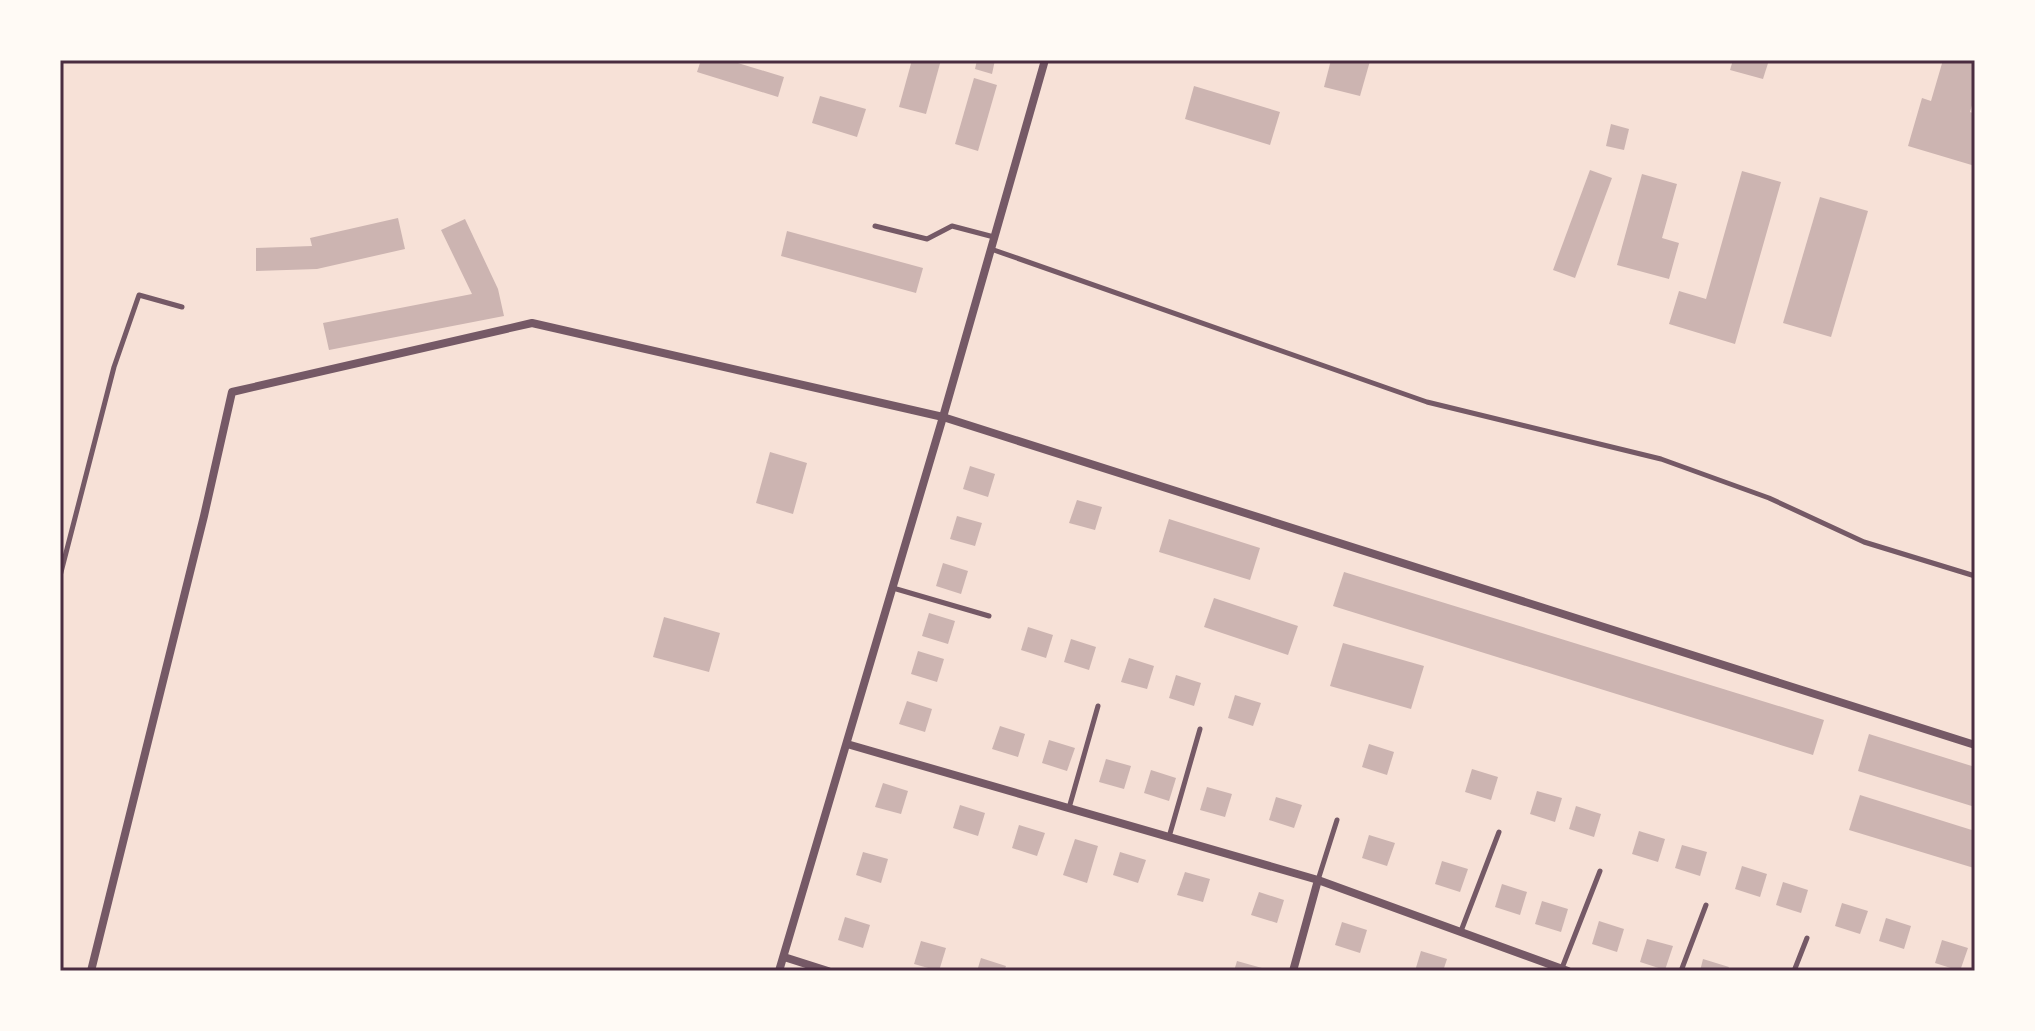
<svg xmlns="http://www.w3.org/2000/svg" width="2035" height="1031" viewBox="0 0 2035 1031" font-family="'Work Sans',sans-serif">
<rect width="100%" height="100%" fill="#f7e1d7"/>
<g fill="#ccb4b1">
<path d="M701,60H728L784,77L778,97L697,72Z"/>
<path d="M912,60H941L926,114L899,107Z"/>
<path d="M977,60H995L992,74L975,69Z"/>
<path d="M1331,60L1370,61L1360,96L1324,87Z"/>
<path d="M1733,60H1769L1763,79L1730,70Z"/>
<path d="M1943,60H1975V95L1970,112L1975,114V166L1908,146L1922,98L1931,101Z"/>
<path d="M974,78L997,85L978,151L955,144Z"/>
<path d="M1194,86L1280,112L1270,145L1185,119Z"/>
<path d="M820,96L866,109L857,137L812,123Z"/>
<path d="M1611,124L1629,129L1624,150L1606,146Z"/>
<path d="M1590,170L1612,178L1575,278L1553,270Z"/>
<path d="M1742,171L1781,182L1735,344L1669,324L1679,291L1706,299Z"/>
<path d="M1642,174L1677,184L1662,238L1679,243L1669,279L1617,265Z"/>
<path d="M1820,197L1868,211L1831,337L1783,323Z"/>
<path d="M398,218L405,249L317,269L256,271V248L312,246L310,238Z"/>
<path d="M465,219L498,289L504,316L329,350L323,323L472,294L441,230Z"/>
<path d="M787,231L923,268L916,293L781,256Z"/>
<path d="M770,452L807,463L793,514L756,503Z"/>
<path d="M970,466L995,474L988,497L963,489Z"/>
<path d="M1077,500L1102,507L1095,530L1069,523Z"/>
<path d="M957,516L982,523L975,546L950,539Z"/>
<path d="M1169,519L1260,548L1250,580L1159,552Z"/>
<path d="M943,563L968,571L961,594L936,586Z"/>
<path d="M1344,572L1824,720L1813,755L1333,606Z"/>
<path d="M1214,598L1298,626L1288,655L1204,627Z"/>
<path d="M929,613L955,621L948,644L922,636Z"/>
<path d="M664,617L720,633L709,672L653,657Z"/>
<path d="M1028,627L1053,635L1046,658L1021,650Z"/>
<path d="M1071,639L1096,647L1089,670L1064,662Z"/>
<path d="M1343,643L1424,666L1411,709L1330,686Z"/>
<path d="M918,651L944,659L937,682L911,674Z"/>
<path d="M1129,658L1154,666L1147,689L1121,682Z"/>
<path d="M1176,675L1201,683L1194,706L1169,698Z"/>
<path d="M1235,695L1261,703L1253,726L1228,718Z"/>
<path d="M907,701L932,709L925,732L899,724Z"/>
<path d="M1000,726L1025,734L1018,757L992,749Z"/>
<path d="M1869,734L1975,767V807L1858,771Z"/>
<path d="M1049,740L1075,748L1067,771L1042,763Z"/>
<path d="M1369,744L1394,752L1387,775L1362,767Z"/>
<path d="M1106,759L1131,766L1124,789L1099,782Z"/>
<path d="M1472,769L1498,777L1491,800L1465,792Z"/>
<path d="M1151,770L1176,778L1169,801L1144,793Z"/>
<path d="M883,783L908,791L901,814L875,807Z"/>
<path d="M1207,787L1232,794L1225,817L1200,810Z"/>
<path d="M1537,791L1562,798L1555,822L1530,814Z"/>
<path d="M1860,795L1975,831L1974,868L1849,830Z"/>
<path d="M1276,797L1302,805L1294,828L1269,820Z"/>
<path d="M960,805L985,813L978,836L953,828Z"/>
<path d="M1576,806L1601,814L1594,837L1569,829Z"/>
<path d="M1019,825L1045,833L1037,856L1012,848Z"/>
<path d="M1639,831L1665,839L1658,862L1632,854Z"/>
<path d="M1369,835L1395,843L1387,866L1362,858Z"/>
<path d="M1075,839L1098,846L1087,883L1063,875Z"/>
<path d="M1682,845L1707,852L1700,876L1675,868Z"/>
<path d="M863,852L888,859L881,883L856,875Z"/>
<path d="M1120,852L1146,860L1138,883L1113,875Z"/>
<path d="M1442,861L1468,869L1460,892L1435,884Z"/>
<path d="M1742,866L1767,874L1760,897L1735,889Z"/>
<path d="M1185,872L1210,879L1203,902L1177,895Z"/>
<path d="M1783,882L1808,890L1801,913L1776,905Z"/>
<path d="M1502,884L1527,892L1520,915L1495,907Z"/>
<path d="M1259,892L1284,900L1277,923L1251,915Z"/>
<path d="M1542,901L1568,909L1561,932L1535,924Z"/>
<path d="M1842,903L1868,911L1860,934L1835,926Z"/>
<path d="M845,917L870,925L863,948L838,940Z"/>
<path d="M1886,918L1911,926L1904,949L1879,941Z"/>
<path d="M1599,921L1624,929L1617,952L1592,944Z"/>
<path d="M1342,922L1367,930L1360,953L1335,945Z"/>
<path d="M1647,939L1673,946L1665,970L1640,962Z"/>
<path d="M1942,940L1968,948L1960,971L1935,963Z"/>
<path d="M921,941L946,948L939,971L914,964Z"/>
<path d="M1421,951L1447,959L1443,971H1415Z"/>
<path d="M981,958L1006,966L1004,971H977Z"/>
<path d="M1703,959L1729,967L1727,971H1700Z"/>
<path d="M1237,961L1262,968V971H1234Z"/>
</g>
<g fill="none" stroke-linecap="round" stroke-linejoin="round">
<g stroke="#755966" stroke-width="5">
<path d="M875,226L927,239L952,226L994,237"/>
<path d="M991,249L1427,402L1661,459L1769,498L1864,542L1975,576"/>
<path d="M60,576L114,367L139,295L182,307"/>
<path d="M893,588L989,616"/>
<path d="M1069,808L1098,706"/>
<path d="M1169,837L1200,729"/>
<path d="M1318,880L1337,820"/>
<path d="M1461,931L1499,832"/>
<path d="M1562,968L1600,871"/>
<path d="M1681,971L1706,905"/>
<path d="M1794,971L1807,938"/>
</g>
<g stroke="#755966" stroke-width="8">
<path d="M847,744L1318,880L1568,971"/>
<path d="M784,957L828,971"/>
<path d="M91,971L204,516L232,392L532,323L943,417L1975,745"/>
<path d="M779,971L943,417L1045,60"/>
<path d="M1293,971L1318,880"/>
</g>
</g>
<rect width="2035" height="1031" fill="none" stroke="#fffaf5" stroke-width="124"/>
<rect x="62" y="62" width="1911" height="907" fill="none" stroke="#4a2c40" stroke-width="3"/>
</svg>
